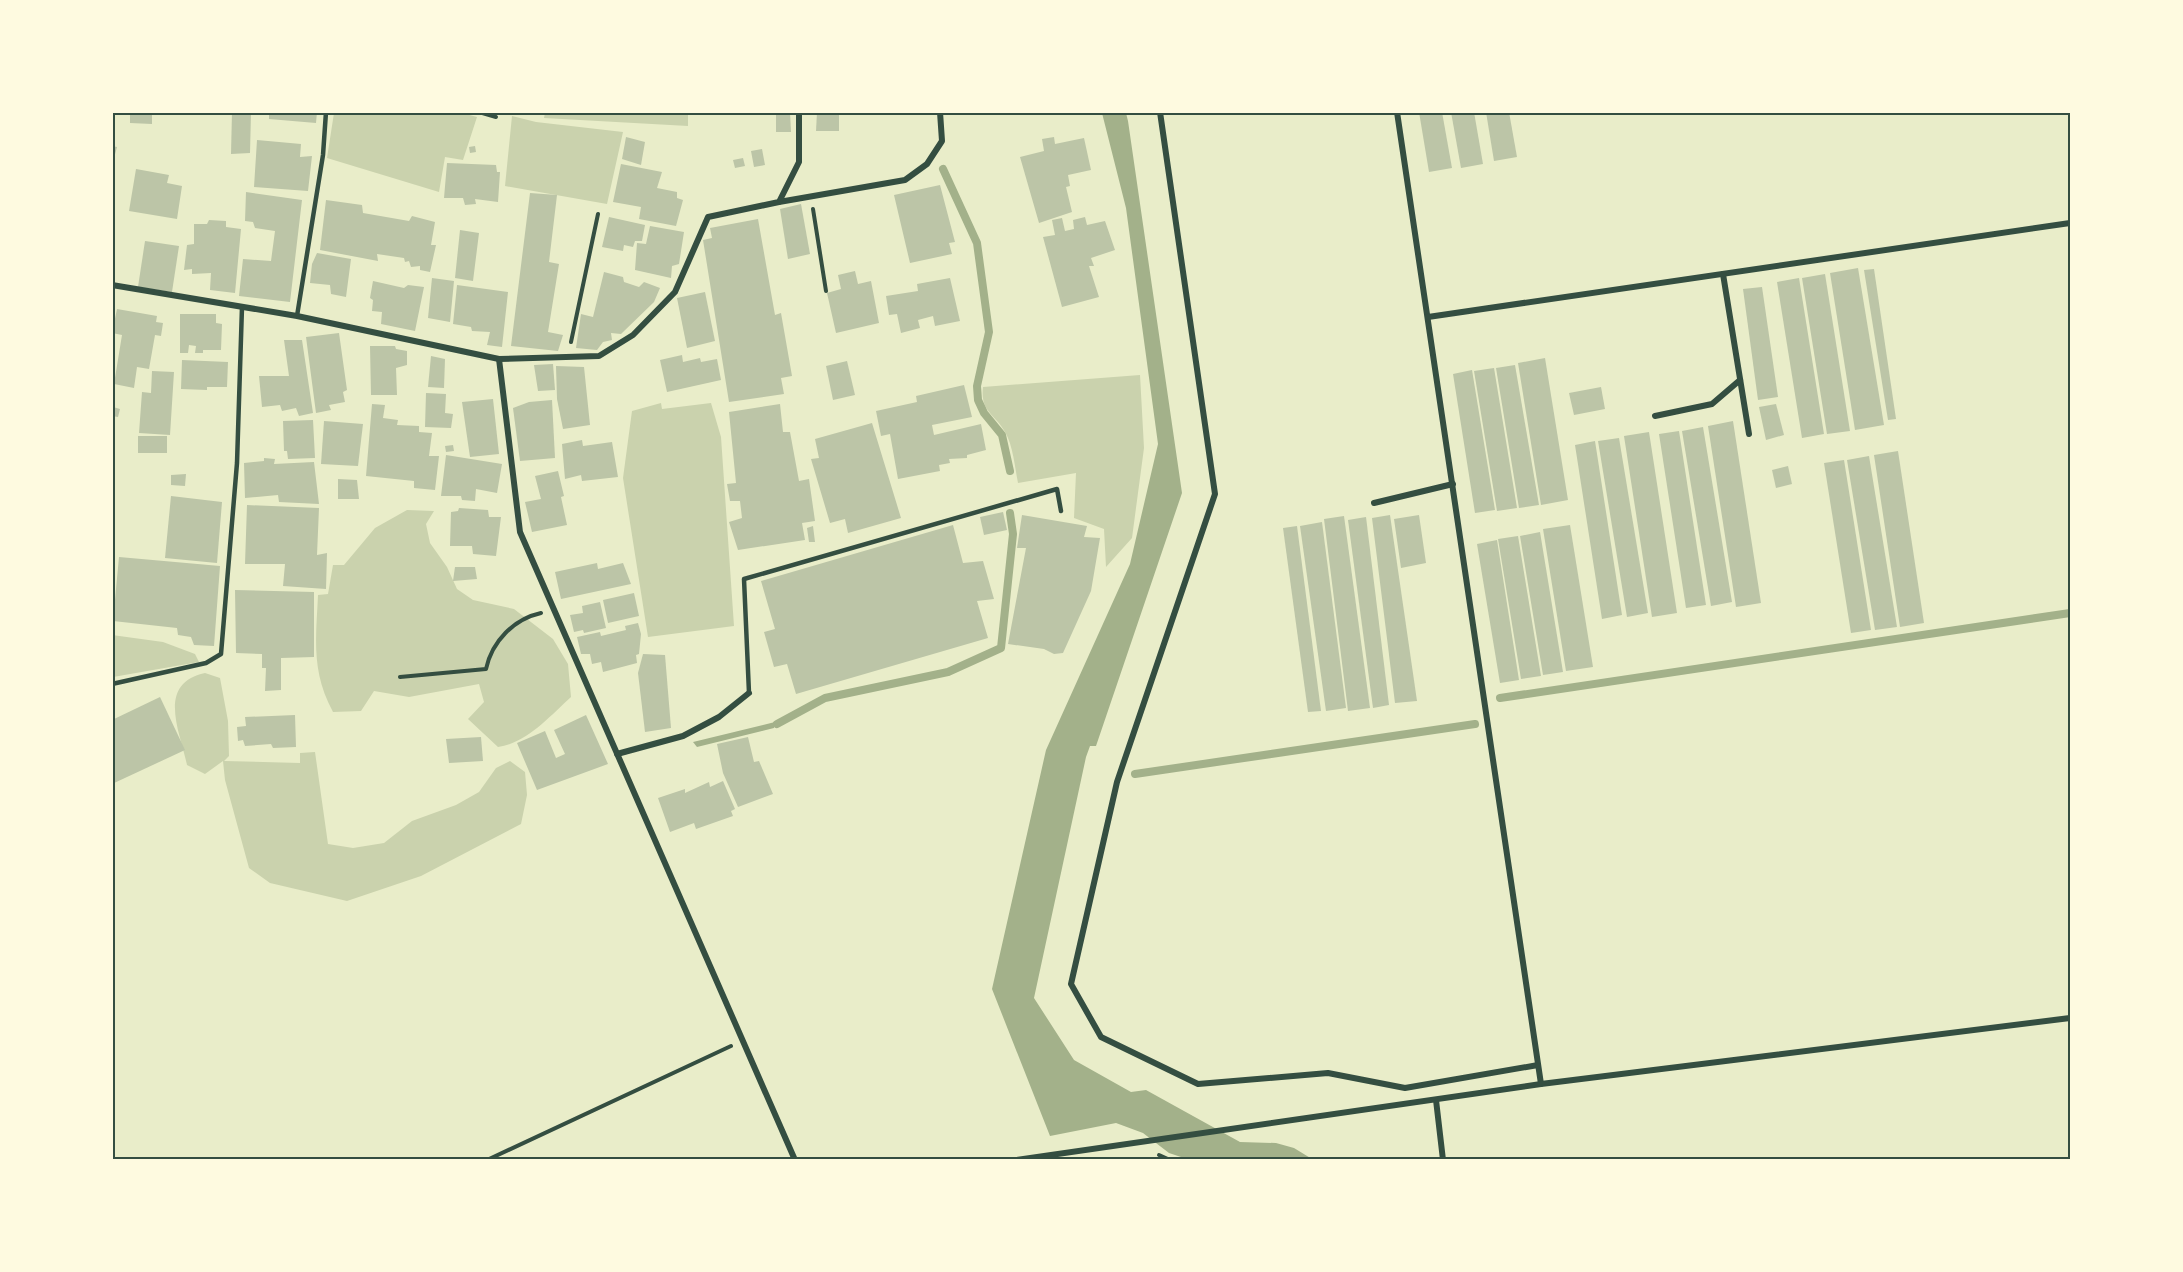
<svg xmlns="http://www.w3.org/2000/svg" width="2183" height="1272" viewBox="0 0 2183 1272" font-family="Quicksand,sans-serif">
<rect width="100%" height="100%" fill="#e9edc9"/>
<g fill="#cad2ad">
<path d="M462,113L477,117L463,160L445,157L439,192L327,158L334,113Z"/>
<path d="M545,113H688V126L544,118Z"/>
<path d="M512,116L536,122L623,132L607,204L505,186Z"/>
<path d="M1140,375L1144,448L1132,538L1106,567L1104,529L1074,518L1076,473L1018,483C1015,468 1013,445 1005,432C995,414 980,412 983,387Z"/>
<path d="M661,403L662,409L711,403L721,437L734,626L648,637L623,478L632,411Z"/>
<path d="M407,510L434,511L426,524L430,543L447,567L457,589L473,600L514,609L553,639L568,664L571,697C550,716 527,743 498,747L468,719L484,702L479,684L409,697L374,691L361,711L333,712C311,671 316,639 318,595L328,594L333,565H344L375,528Z"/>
<path d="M112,635L163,642L195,654L199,662L113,677Z"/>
<path d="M205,673L220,678L228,721L229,756L224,761L300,763V753L315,752L328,844L353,848L384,843L412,821L456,805L479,792L496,768L510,761L525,772L527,795L521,824L421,876L347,901L270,883L249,868L225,780L223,761L205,774L187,765C180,731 156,684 205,673Z"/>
</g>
<g fill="#a3b18a">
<path d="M1102,113H1126L1128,121L1182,493L1096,746H1090L1086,757L1034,998L1074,1060L1131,1092L1146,1090L1240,1142L1276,1143L1294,1148L1312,1159H1187L1169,1153L1143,1133L1116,1123L1050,1136L992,989L1046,750L1130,564L1158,444L1126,208Z"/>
<path d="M775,722L774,728L697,747L693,742Z"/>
</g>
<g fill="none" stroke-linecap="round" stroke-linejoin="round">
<g stroke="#a3b18a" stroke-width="8">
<path d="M943,169L977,243L989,332L977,386L978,400L984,413L1002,435L1010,471"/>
<path d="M1500,698L2070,613"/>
<path d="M777,724L825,698L948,672L1001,648L1013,534L1010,513"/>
<path d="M1135,774L1475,724"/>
</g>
</g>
<g fill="#bcc5a7">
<path d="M130,112H152V124L130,123Z"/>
<path d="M232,112H251L250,153L231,154Z"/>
<path d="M269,112H317L316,123L269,119Z"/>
<path d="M776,112H790L791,132H776Z"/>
<path d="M817,112H839V131H816Z"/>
<path d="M1419,112H1442L1452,168L1429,172Z"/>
<path d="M1451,112H1474L1483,164L1461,168Z"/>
<path d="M1486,112H1509L1517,157L1494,161Z"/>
<path d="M626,137L645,142L641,165L622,159Z"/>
<path d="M1054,137L1055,144L1084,138L1091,170L1068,175L1070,186L1066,187L1072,212L1039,223L1020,157L1044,151L1042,139Z"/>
<path d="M257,140L301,144L300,157L312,156L308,191L254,187Z"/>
<path d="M112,146L117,147L113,162H112Z"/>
<path d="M475,146L476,152L470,153L469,147Z"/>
<path d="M762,149L765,165L754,167L751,151Z"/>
<path d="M743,158L745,166L735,168L733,160Z"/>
<path d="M447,163L496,165L497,172H500L498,202L475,199L476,204L465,205L463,198H444Z"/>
<path d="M621,164L662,172L657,188L677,192V198L683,200L676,226L639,219L641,207L613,202Z"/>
<path d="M136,169L169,175L167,183L182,186L177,219L129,211Z"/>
<path d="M940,185L955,242L949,243L952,254L910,263L894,195Z"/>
<path d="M246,192L302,200L290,302L239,296L243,259L271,261L275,231L255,228L253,222L245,221Z"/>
<path d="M530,193L557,195L549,262L559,264L548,332L563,335L558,351L511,346Z"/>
<path d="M326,200L362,205L363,213L409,221L412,216L435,222L431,245H436L430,272L420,270V266L411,267L409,261L405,262L404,258L377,254L378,261L320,250Z"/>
<path d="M801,204L810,254L788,259L780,209Z"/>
<path d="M609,217L645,225L642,241H635L633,247L624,245L623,251L602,247Z"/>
<path d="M1085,217L1087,225L1105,221L1115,250L1091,258L1094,266H1089L1099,297L1062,307L1043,237L1055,235L1052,220L1062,218L1065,231L1074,229L1073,220Z"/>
<path d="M758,219L775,315L781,313L792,376L781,378L784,394L729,402L703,240L712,238L710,228Z"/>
<path d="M209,220L226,221V227L241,229L235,293L210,290L211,273L192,274V269L184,270L187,245L194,244V224H207Z"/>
<path d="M650,226L684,232L679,264L672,266L671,278L635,270L637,243L646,244Z"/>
<path d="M460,230L479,233L473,281L455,278Z"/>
<path d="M145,241L179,246L172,292L138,287Z"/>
<path d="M317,253L351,259L346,297L331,294L330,285L310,283L312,264Z"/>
<path d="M1858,268L1884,425L1855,430L1830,273Z"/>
<path d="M1874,269L1896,419L1888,420L1864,270Z"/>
<path d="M855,271L858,284L871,281L879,323L836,333L827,293L841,289L838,275Z"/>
<path d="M604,272L623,277L624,282L639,287L644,282L660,288L654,302L621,334L611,333L612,340L603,342L597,350L576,348L581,314L593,317Z"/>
<path d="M1825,274L1850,431L1827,434L1802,278Z"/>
<path d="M432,278L454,281L450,322L428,318Z"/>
<path d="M950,278L960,321L935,326L933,316L918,320L920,328L901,333L897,314L889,315L886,296L918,291L917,284Z"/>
<path d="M1799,278L1824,434L1802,438L1777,282Z"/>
<path d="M373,281L404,288L408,285L424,287L415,331L381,324L382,312L372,311L373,300L370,298Z"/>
<path d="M457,285L508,292L502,347L487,345L490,332L472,331L471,327L453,324Z"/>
<path d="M1762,287L1778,397L1758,400L1743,289Z"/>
<path d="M705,292L715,341L687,348L677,298Z"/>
<path d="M117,309L157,316L156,322L163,323L161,336L155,335L149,369L137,367L134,388L114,384L122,335L112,333Z"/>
<path d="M180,314H216V323L222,324L221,350H203V353H195L196,346L189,345L188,353H180Z"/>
<path d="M339,333L347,390L343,392L345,402L329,405L331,410L316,413L306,337Z"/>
<path d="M284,340H302L313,413L299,416L296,408L282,411L280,405L262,407L259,376H289Z"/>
<path d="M370,346H395L396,349L407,351V365L396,368L397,395H371Z"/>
<path d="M682,355L683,362L700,358L701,362L717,359L721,380L667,392L660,360Z"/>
<path d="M431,356L445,359L444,388L428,387Z"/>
<path d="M1545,358L1568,500L1541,505L1518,363Z"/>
<path d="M182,360L228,362L227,387H207V390L181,389Z"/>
<path d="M847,361L855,395L833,400L826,366Z"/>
<path d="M553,364L555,390L538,391L534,365Z"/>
<path d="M1515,365L1539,505L1519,508L1496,368Z"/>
<path d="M556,366L584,367L590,425L563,429L557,399Z"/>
<path d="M1494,368L1517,508L1497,511L1474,371Z"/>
<path d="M1472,370L1495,510L1475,513L1453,374Z"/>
<path d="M152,371L174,372L170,435L139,433L142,392L151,393Z"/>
<path d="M964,385L972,417L932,425L934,435L981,424L986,450L967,455V458L949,459L950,463L939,465L940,471L898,479L890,434L881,436L876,411L917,402L916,396Z"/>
<path d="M1601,387L1605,409L1574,415L1569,393Z"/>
<path d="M426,393L446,394L445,413L453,414L451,428L425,427Z"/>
<path d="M493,399L499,454L470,457L462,402Z"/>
<path d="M552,400L555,458L520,461L513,408L529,402Z"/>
<path d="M372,404L385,405L383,418L398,420L397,425L419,426V432L432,433L429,456H439L435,490L414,488V481L366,476Z"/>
<path d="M780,404L783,432H790L799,481L809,479L815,521L802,523L805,540L738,550L729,522L742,518L740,501H730L727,484L736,483L729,412Z"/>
<path d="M1776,404L1784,435L1766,440L1759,407Z"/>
<path d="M113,407L120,409L118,417L112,416Z"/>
<path d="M313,420L315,458L288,459L287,451H284L283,421Z"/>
<path d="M324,421L363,424L358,466L321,464Z"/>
<path d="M1733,421L1761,603L1736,607L1708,426Z"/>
<path d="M872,423L901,518L848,533L845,519L830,523L811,459L819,458L815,439Z"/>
<path d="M1703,427L1732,602L1711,606L1682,431Z"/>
<path d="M1679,431L1706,605L1686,608L1659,434Z"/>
<path d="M1649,432L1677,613L1652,617L1624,436Z"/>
<rect x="138" y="436" width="29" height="17"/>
<path d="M1619,438L1648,613L1627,617L1598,441Z"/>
<path d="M582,440L583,446L612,442L618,477L582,481L581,475L565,479L562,444Z"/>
<path d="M1595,441L1622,615L1602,619L1575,445Z"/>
<path d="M453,445L454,451L446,452L445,446Z"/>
<path d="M1898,451L1924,623L1900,627L1874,455Z"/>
<path d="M446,455L502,464L497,493L476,489L475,501L462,500L461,496H441Z"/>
<path d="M1869,456L1897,627L1875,630L1847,460Z"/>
<path d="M264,458L275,459L274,464L314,462L319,504L279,502L278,495L245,498L244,463L264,461Z"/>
<path d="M1844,460L1871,630L1851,633L1824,463Z"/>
<path d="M1788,466L1792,484L1776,488L1772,470Z"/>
<path d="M558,471L564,496L561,497L567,525L532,532L525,502L541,499L535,476Z"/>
<path d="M186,474L185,486L171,485V475Z"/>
<path d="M338,479L357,480L359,499H338Z"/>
<path d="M171,496L222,502L217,563L165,558Z"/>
<path d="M247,505L319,508L317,555L327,553L326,589L283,586L285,564H245Z"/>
<path d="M459,508L488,510L489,517H501L496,556L473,554L472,546H450L451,512L458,511Z"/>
<path d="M1003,512L1007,530L984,535L980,517Z"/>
<path d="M1022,515L1087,526L1084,537L1100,538L1091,591L1063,653L1054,654L1044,649L1008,644L1026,548H1017Z"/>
<path d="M1390,515L1417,701L1395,703L1372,518Z"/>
<path d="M1419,515L1426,563L1401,568L1394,519Z"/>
<path d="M1344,516L1370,708L1348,711L1324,519Z"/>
<path d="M1366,517L1389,705L1373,708L1348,520Z"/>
<path d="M1322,522L1346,708L1326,711L1300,526Z"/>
<path d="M953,525L963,563L983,561L994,599L977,601L988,638L796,694L787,664L774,667L764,632L775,629L761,581Z"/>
<path d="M1570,525L1593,667L1566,671L1543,529Z"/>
<path d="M813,526L815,542H809L807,528Z"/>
<path d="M1297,526L1321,711L1308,712L1283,528Z"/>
<path d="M1540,532L1563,672L1543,675L1520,536Z"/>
<path d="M1518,536L1541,676L1521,679L1498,539Z"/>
<path d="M1497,540L1519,680L1500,683L1477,544Z"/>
<path d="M119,557L220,566L214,646L194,645L191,637L178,635L177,628L113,621Z"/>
<path d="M597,563L598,569L623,563L631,584L561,599L555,572Z"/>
<path d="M455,567H475L477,579L453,581Z"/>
<path d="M235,590L314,592V657L281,658V690L265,691L266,668H262V654L236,653Z"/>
<path d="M634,593L639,616L608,623L603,600Z"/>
<path d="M600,602L606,628L584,633L583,630L574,632L570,615L583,613L582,606Z"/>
<path d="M638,623L641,634L639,654L636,655L637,663L603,672L601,662L592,664L590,654H581L577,637L600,632L601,636L626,630L625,626Z"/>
<path d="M643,654L665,655L671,728L645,732L638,673Z"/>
<path d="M160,697L185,750L112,784V720Z"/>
<path d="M295,715L296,747L273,748L271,744L245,746L243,740L238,741L237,727L246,726L245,717Z"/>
<path d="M586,715L608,764L537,790L517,743L545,731L556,758L565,754L554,730Z"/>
<path d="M481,737L483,761L449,763L446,739Z"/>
<path d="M748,737L754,762L759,761L773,794L738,807L723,773L717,744Z"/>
<path d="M723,781L735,809L731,811L733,816L696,829L694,823L670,832L658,798L685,789V793L709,782L710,787Z"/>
</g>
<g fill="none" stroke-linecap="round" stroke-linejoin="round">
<g stroke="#344e41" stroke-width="4">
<path d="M479,112L496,117"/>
<path d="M813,209L826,291"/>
<path d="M571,342L598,214"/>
<path d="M400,677L486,669C492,641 514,619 541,613"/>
<path d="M1159,1155L1170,1160"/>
<path d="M487,1160L731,1046"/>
</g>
<g stroke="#344e41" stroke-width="4.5">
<path d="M297,316L323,155L326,112"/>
<path d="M112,684L206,663L221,654L237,463L242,307"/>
<path d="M749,693L744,579L1057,489L1061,511"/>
</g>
<g stroke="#344e41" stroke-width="6">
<path d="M1160,112L1215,494L1117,782L1071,984L1101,1037L1198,1084L1328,1073L1405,1088L1538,1065"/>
<path d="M1397,112L1541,1084"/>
<path d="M779,202L905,180L927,164L942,141L940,112"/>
<path d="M1723,274L1749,434"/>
<path d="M112,285L297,316L499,359L599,356L633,335L675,292L708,217L779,202L799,162V112"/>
<path d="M1428,317L2070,223"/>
<path d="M499,359L520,532L795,1160"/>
<path d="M1655,416L1712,404L1740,380"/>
<path d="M1374,503L1453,484"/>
<path d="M617,754L683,736L719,717L749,693"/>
<path d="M1436,1100L1443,1160"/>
<path d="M1016,1160L1541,1084L2070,1018"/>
</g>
</g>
<rect width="2183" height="1272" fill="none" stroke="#fefae0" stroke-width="228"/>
<rect x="114" y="114" width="1955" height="1044" fill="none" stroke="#344e41" stroke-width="2"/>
</svg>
